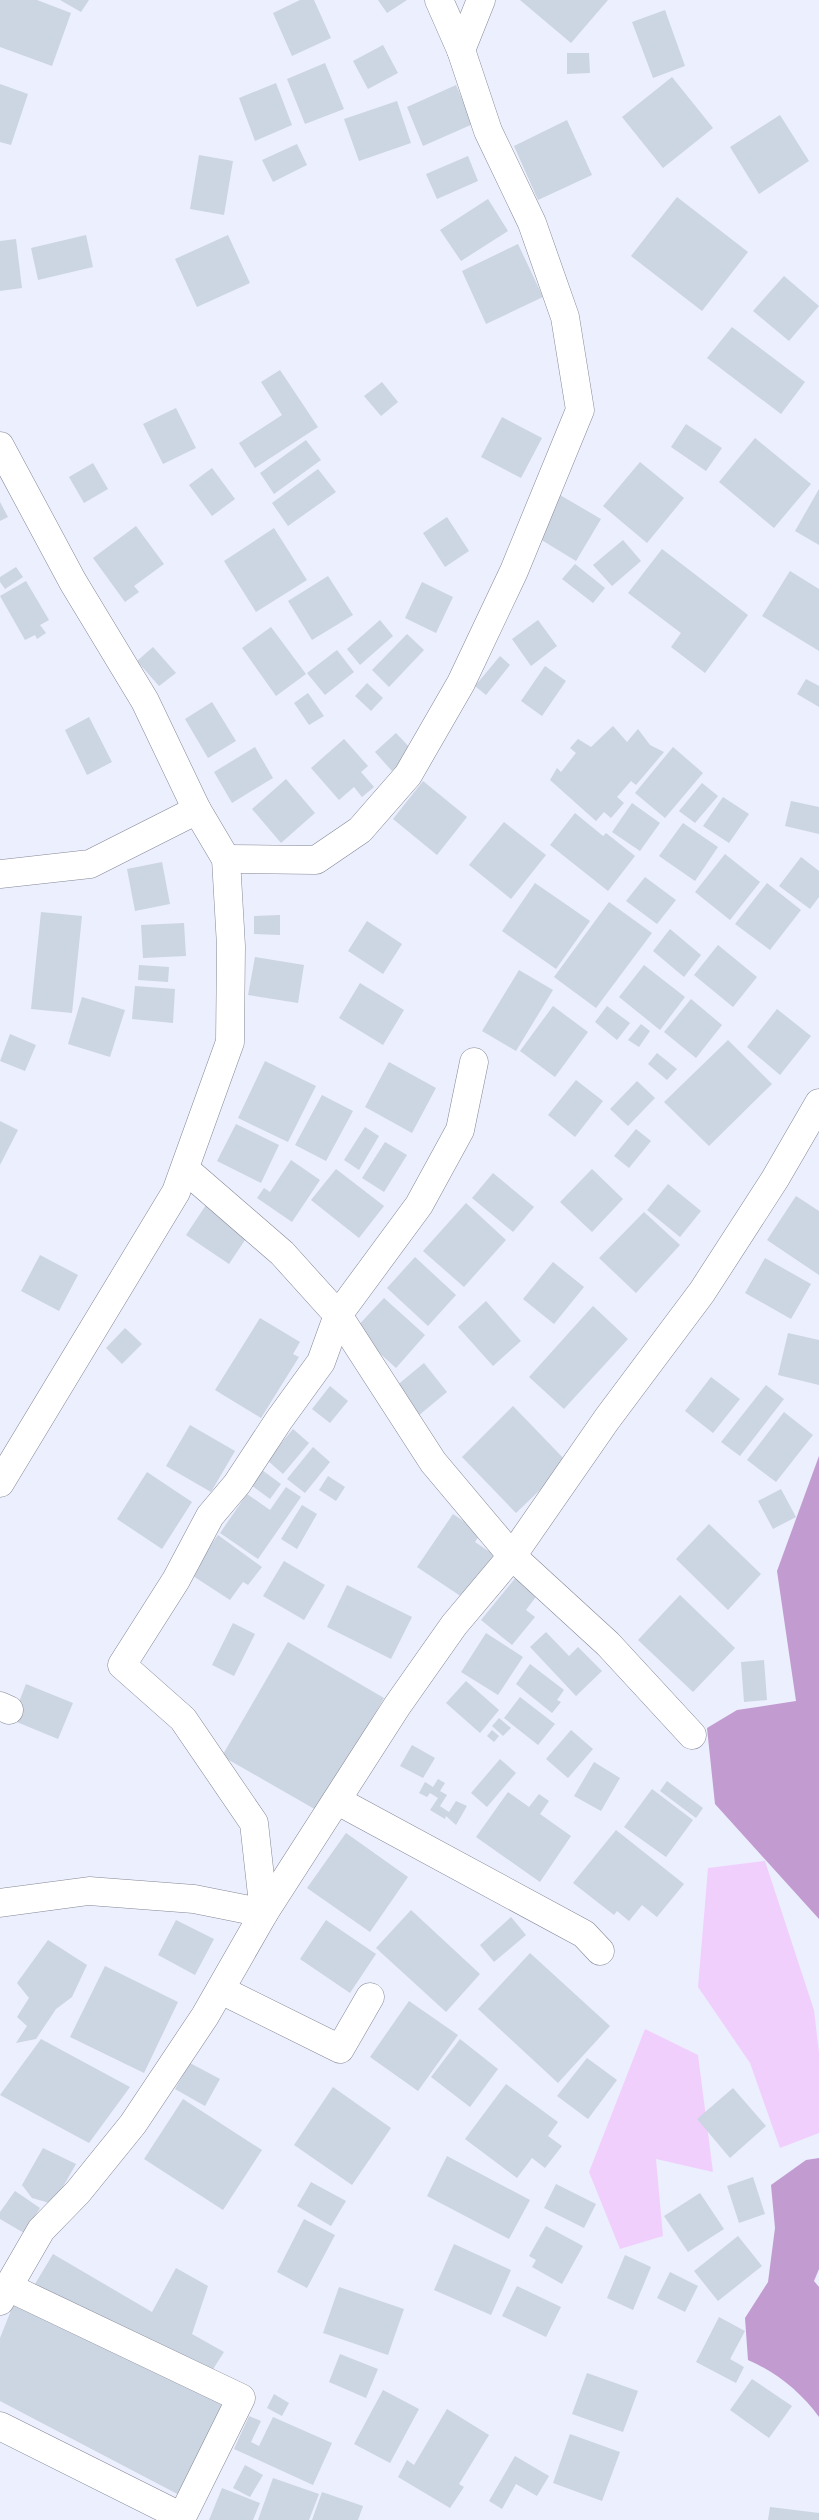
<svg xmlns="http://www.w3.org/2000/svg" width="819" height="2520" viewBox="0 0 819 2520" font-family="'Crimson Pro',serif">
<rect width="100%" height="100%" fill="#eceffe"/>
<g fill="#f1cffd">
<path d="M765,1861L814,2010L819,2053V2133L780,2148L750,2063L698,1987L708,1868Z"/>
<path d="M645,2029L698,2055L713,2172L656,2159L663,2236L620,2249L589,2172Z"/>
</g>
<g fill="#c29bd0">
<path d="M819,1456V1919L715,1804L707,1728L737,1710L796,1701L777,1571Z"/>
<path d="M819,2158V2269L814,2281L819,2287V2417C801,2392 776,2372 748,2360L745,2318L768,2282L775,2228L771,2185L806,2160Z"/>
</g>
<g fill="#ccd5e2">
<path d="M0,0H37L71,13L52,66L0,47Z"/>
<path d="M60,0H89L81,12Z"/>
<path d="M300,0H314L331,38L292,56L273,13Z"/>
<path d="M378,0H407L387,13Z"/>
<path d="M520,0H608L571,43Z"/>
<path d="M665,10L685,66L653,78L632,22Z"/>
<path d="M383,45L398,73L368,89L353,61Z"/>
<path d="M567,53H589L590,73L567,74Z"/>
<path d="M325,63L344,109L305,124L287,79Z"/>
<path d="M672,77L713,128L663,168L622,117Z"/>
<path d="M276,83L292,125L255,141L239,98Z"/>
<path d="M0,84L28,94L11,145L0,142Z"/>
<path d="M456,85L473,124L423,146L407,107Z"/>
<path d="M397,101L411,143L359,161L344,119Z"/>
<path d="M780,115L809,161L759,194L730,147Z"/>
<path d="M567,120L592,175L538,200L514,146Z"/>
<path d="M297,144L307,165L273,182L262,160Z"/>
<path d="M199,155L233,161L224,215L190,209Z"/>
<path d="M468,156L478,181L437,199L426,174Z"/>
<path d="M677,197L748,252L702,311L631,256Z"/>
<path d="M488,199L508,231L461,261L440,230Z"/>
<path d="M86,235L93,267L38,280L31,248Z"/>
<path d="M228,235L250,283L197,307L175,259Z"/>
<path d="M16,239L22,288L0,291V241Z"/>
<path d="M518,244L543,297L486,324L462,271Z"/>
<path d="M784,276L819,306L789,341L753,311Z"/>
<path d="M732,327L805,382L781,414L707,358Z"/>
<path d="M280,370L318,427L255,468L239,443L282,415L261,382Z"/>
<path d="M382,382L398,402L381,416L364,396Z"/>
<path d="M176,408L196,448L163,464L143,424Z"/>
<path d="M502,417L542,438L521,478L481,457Z"/>
<path d="M686,424L722,448L706,471L671,447Z"/>
<path d="M755,438L811,484L774,528L719,482Z"/>
<path d="M306,440L321,460L274,494L260,473Z"/>
<path d="M640,462L684,498L647,543L603,506Z"/>
<path d="M93,463L108,489L84,503L69,477Z"/>
<path d="M212,468L235,499L212,516L189,485Z"/>
<path d="M318,469L336,492L288,526L272,503Z"/>
<path d="M819,489V545L795,531Z"/>
<path d="M560,495L601,519L576,561L535,536Z"/>
<path d="M0,502L8,517L0,521Z"/>
<path d="M447,517L469,551L445,567L423,533Z"/>
<path d="M136,526L164,564L134,586L139,592L125,602L93,558Z"/>
<path d="M274,528L307,580L256,612L224,561Z"/>
<path d="M623,540L641,561L612,586L593,565Z"/>
<path d="M662,549L748,615L705,673L671,647L681,633L628,593Z"/>
<path d="M575,564L605,588L593,603L562,579Z"/>
<path d="M16,567L23,577L5,589L0,582V577Z"/>
<path d="M790,571L819,589V651L762,616Z"/>
<path d="M328,576L353,615L312,640L288,601Z"/>
<path d="M26,581L49,620L40,625L46,633L37,639L35,635L25,640L0,596Z"/>
<path d="M422,582L453,597L436,633L405,618Z"/>
<path d="M380,620L393,636L360,665L347,649Z"/>
<path d="M538,620L557,646L531,666L512,639Z"/>
<path d="M271,627L306,674L276,696L242,648Z"/>
<path d="M407,634L424,650L389,687L372,670Z"/>
<path d="M153,647L176,673L159,686L137,661Z"/>
<path d="M337,650L354,672L325,695L307,673Z"/>
<path d="M500,656L510,665L486,695L475,686Z"/>
<path d="M545,666L566,681L542,716L521,701Z"/>
<path d="M806,679L819,686V707L797,694Z"/>
<path d="M367,683L383,698L371,711L355,696Z"/>
<path d="M308,693L324,716L309,725L294,703Z"/>
<path d="M212,702L236,741L208,758L185,719Z"/>
<path d="M89,717L112,762L87,775L65,730Z"/>
<path d="M613,726L627,742L638,729L650,745L664,752L636,785L631,781L617,797L624,803L611,818L604,812L596,821L550,780L557,768L561,772L576,753L570,748L578,739L591,747Z"/>
<path d="M396,733L413,751L392,771L375,752Z"/>
<path d="M344,739L368,766L361,772L374,787L362,797L354,787L339,800L311,768Z"/>
<path d="M255,747L273,778L232,803L214,772Z"/>
<path d="M673,747L703,773L665,818L635,793Z"/>
<path d="M286,779L315,813L281,843L252,809Z"/>
<path d="M423,781L467,817L437,855L393,819Z"/>
<path d="M702,783L718,796L695,823L679,811Z"/>
<path d="M723,797L749,814L729,843L703,826Z"/>
<path d="M791,801L819,807V834L785,826Z"/>
<path d="M632,803L660,823L640,851L612,832Z"/>
<path d="M575,813L603,836L606,833L635,856L608,891L550,845Z"/>
<path d="M504,822L546,855L511,899L469,865Z"/>
<path d="M683,823L718,847L695,881L659,856Z"/>
<path d="M725,854L760,882L730,920L695,892Z"/>
<path d="M801,857L819,871V897L810,909L779,886Z"/>
<path d="M162,862L170,904L135,911L127,869Z"/>
<path d="M645,877L676,900L657,924L626,901Z"/>
<path d="M535,883L590,921L556,969L502,931Z"/>
<path d="M767,883L801,910L770,950L735,924Z"/>
<path d="M609,902L652,933L596,1008L554,977Z"/>
<path d="M41,912L82,916L72,1013L31,1009Z"/>
<path d="M280,915V935L254,934V916Z"/>
<path d="M367,921L402,944L383,974L348,951Z"/>
<path d="M184,923L186,956L143,958L141,925Z"/>
<path d="M670,929L701,955L684,977L653,951Z"/>
<path d="M718,945L757,977L733,1007L694,975Z"/>
<path d="M255,957L304,965L298,1003L248,995Z"/>
<path d="M139,965L169,967L168,982L138,980Z"/>
<path d="M644,965L685,997L660,1030L619,997Z"/>
<path d="M519,970L553,990L516,1051L482,1031Z"/>
<path d="M360,983L404,1010L383,1045L339,1018Z"/>
<path d="M135,986L175,989L173,1023L132,1019Z"/>
<path d="M82,997L125,1010L110,1057L68,1044Z"/>
<path d="M691,999L722,1025L696,1058L664,1032Z"/>
<path d="M553,1006L588,1032L555,1077L520,1051Z"/>
<path d="M607,1006L630,1023L617,1040L595,1022Z"/>
<path d="M777,1009L811,1036L780,1075L747,1047Z"/>
<path d="M641,1024L650,1031L639,1047L628,1040Z"/>
<path d="M10,1034L36,1045L25,1071L0,1061Z"/>
<path d="M728,1040L772,1084L709,1146L664,1102Z"/>
<path d="M657,1053L677,1069L667,1080L648,1064Z"/>
<path d="M265,1061L316,1086L288,1142L238,1118Z"/>
<path d="M389,1062L436,1088L412,1133L365,1107Z"/>
<path d="M576,1080L603,1101L575,1137L548,1115Z"/>
<path d="M637,1081L655,1098L628,1126L610,1109Z"/>
<path d="M322,1095L353,1111L326,1161L295,1145Z"/>
<path d="M0,1121L18,1130L0,1165Z"/>
<path d="M236,1124L279,1145L261,1183L217,1161Z"/>
<path d="M365,1127L379,1136L359,1170L344,1160Z"/>
<path d="M636,1129L651,1141L629,1168L614,1156Z"/>
<path d="M385,1142L407,1155L384,1192L362,1178Z"/>
<path d="M291,1160L320,1180L292,1222L257,1198L264,1188L270,1192Z"/>
<path d="M336,1169L384,1206L359,1238L311,1200Z"/>
<path d="M592,1169L623,1199L592,1232L560,1202Z"/>
<path d="M493,1173L534,1207L513,1232L472,1198Z"/>
<path d="M668,1184L701,1211L680,1237L647,1210Z"/>
<path d="M796,1196L819,1211V1275L767,1240Z"/>
<path d="M466,1203L506,1240L464,1287L423,1251Z"/>
<path d="M206,1205L249,1234L229,1264L186,1235Z"/>
<path d="M644,1212L680,1245L636,1293L599,1258Z"/>
<path d="M40,1255L78,1275L59,1311L21,1291Z"/>
<path d="M415,1257L456,1295L428,1326L387,1288Z"/>
<path d="M765,1258L811,1284L791,1319L745,1293Z"/>
<path d="M553,1262L584,1287L554,1324L523,1299Z"/>
<path d="M384,1298L425,1335L396,1368L354,1330Z"/>
<path d="M486,1301L521,1341L493,1366L458,1327Z"/>
<path d="M593,1306L628,1339L564,1409L529,1377Z"/>
<path d="M260,1318L300,1342L293,1354L299,1357L261,1418L215,1390Z"/>
<path d="M125,1328L142,1344L122,1364L106,1348Z"/>
<path d="M788,1333L819,1340V1385L778,1375Z"/>
<path d="M424,1363L447,1392L418,1416L395,1387Z"/>
<path d="M711,1377L740,1399L713,1433L685,1411Z"/>
<path d="M766,1385L784,1399L740,1456L721,1442Z"/>
<path d="M330,1386L348,1401L330,1423L312,1409Z"/>
<path d="M513,1406L568,1463L516,1513L462,1457Z"/>
<path d="M784,1412L813,1435L776,1482L747,1460Z"/>
<path d="M190,1425L235,1451L211,1492L166,1466Z"/>
<path d="M293,1429L309,1443L283,1474L267,1460Z"/>
<path d="M313,1447L330,1462L305,1493L287,1479Z"/>
<path d="M262,1470L281,1484L270,1499L251,1485Z"/>
<path d="M147,1472L192,1502L162,1549L117,1519Z"/>
<path d="M328,1476L345,1487L336,1501L319,1490Z"/>
<path d="M286,1487L301,1497L258,1559L220,1533L247,1494L270,1510Z"/>
<path d="M781,1489L796,1517L773,1529L758,1501Z"/>
<path d="M302,1505L317,1514L297,1549L281,1539Z"/>
<path d="M453,1514L481,1533L475,1542L500,1559L471,1603L417,1567Z"/>
<path d="M709,1524L761,1574L728,1610L676,1559Z"/>
<path d="M218,1535L262,1567L248,1585L243,1582L230,1600L190,1574Z"/>
<path d="M284,1561L325,1585L304,1620L263,1596Z"/>
<path d="M517,1576L538,1594L526,1610L535,1617L512,1645L481,1620Z"/>
<path d="M347,1585L412,1617L391,1659L327,1627Z"/>
<path d="M680,1595L735,1648L693,1692L638,1640Z"/>
<path d="M233,1623L255,1634L234,1676L212,1665Z"/>
<path d="M546,1632L569,1656L578,1647L602,1671L576,1696L530,1647Z"/>
<path d="M486,1633L523,1657L498,1695L461,1672Z"/>
<path d="M288,1642L384,1698L318,1811L222,1756Z"/>
<path d="M764,1660L767,1700L744,1702L741,1662Z"/>
<path d="M530,1664L564,1690L557,1700L561,1702L552,1713L516,1684Z"/>
<path d="M466,1681L499,1710L480,1733L446,1703Z"/>
<path d="M26,1684L73,1703L58,1739L12,1720Z"/>
<path d="M520,1697L555,1724L538,1745L504,1718Z"/>
<path d="M499,1718L511,1728L503,1736L492,1726Z"/>
<path d="M492,1730L499,1736L494,1742L487,1736Z"/>
<path d="M571,1730L593,1749L568,1778L546,1759Z"/>
<path d="M412,1745L435,1758L423,1778L400,1766Z"/>
<path d="M500,1759L516,1773L487,1807L471,1793Z"/>
<path d="M594,1762L620,1778L601,1811L574,1796Z"/>
<path d="M438,1779L445,1783L440,1791L447,1795L440,1806L449,1812L456,1801L467,1806L456,1825L446,1816L445,1819L430,1810L438,1798L430,1793L427,1797L419,1793L425,1782L433,1787Z"/>
<path d="M667,1781L703,1808L696,1818L660,1791Z"/>
<path d="M652,1789L693,1820L666,1857L624,1827Z"/>
<path d="M508,1792L529,1807L539,1794L549,1801L540,1814L571,1836L540,1882L476,1837Z"/>
<path d="M616,1830L684,1884L657,1917L642,1905L629,1921L617,1911L614,1915L573,1883Z"/>
<path d="M346,1833L408,1877L370,1932L307,1888Z"/>
<path d="M411,1910L480,1974L446,2012L376,1948Z"/>
<path d="M511,1917L526,1935L494,1962L480,1945Z"/>
<path d="M176,1920L214,1939L195,1975L158,1955Z"/>
<path d="M326,1920L376,1954L350,1993L300,1959Z"/>
<path d="M48,1940L87,1965L72,1997L56,2009L36,2039L16,2043L27,2026L17,2017L29,1998L17,1983Z"/>
<path d="M530,1953L610,2026L558,2083L478,2009Z"/>
<path d="M105,1966L178,2002L144,2073L70,2037Z"/>
<path d="M409,2001L458,2035L418,2091L370,2057Z"/>
<path d="M41,2039L130,2087L89,2143L0,2095Z"/>
<path d="M460,2039L498,2069L470,2107L431,2077Z"/>
<path d="M587,2058L617,2080L588,2119L557,2096Z"/>
<path d="M190,2063L220,2079L205,2106L175,2089Z"/>
<path d="M506,2084L558,2122L548,2136L562,2146L545,2168L532,2158L517,2178L465,2139Z"/>
<path d="M333,2087L391,2128L352,2185L294,2145Z"/>
<path d="M733,2088L766,2126L730,2158L697,2119Z"/>
<path d="M183,2099L262,2150L223,2210L144,2159Z"/>
<path d="M43,2148L76,2164L53,2204L32,2198L22,2185Z"/>
<path d="M447,2156L530,2200L509,2239L427,2196Z"/>
<path d="M753,2177L765,2214L739,2223L727,2186Z"/>
<path d="M311,2182L346,2201L331,2226L297,2206Z"/>
<path d="M556,2184L596,2204L584,2228L544,2208Z"/>
<path d="M15,2191L40,2208L24,2233L0,2219V2212Z"/>
<path d="M700,2193L724,2229L688,2252L664,2216Z"/>
<path d="M304,2219L335,2235L307,2288L277,2272Z"/>
<path d="M546,2226L583,2246L562,2284L532,2267L536,2260L529,2256Z"/>
<path d="M738,2236L762,2266L718,2301L694,2271Z"/>
<path d="M454,2244L511,2270L491,2315L434,2290Z"/>
<path d="M53,2254L152,2312L176,2268L208,2286L192,2334L224,2352L210,2374L32,2289Z"/>
<path d="M625,2255L651,2267L633,2310L607,2298Z"/>
<path d="M670,2272L698,2286L685,2312L657,2298Z"/>
<path d="M517,2286L561,2307L546,2337L502,2316Z"/>
<path d="M339,2287L404,2309L388,2355L323,2333Z"/>
<path d="M14,2303L230,2399L185,2498L0,2401V2338Z"/>
<path d="M719,2317L745,2331L730,2359L744,2367L736,2383L696,2362Z"/>
<path d="M340,2354L378,2369L366,2398L329,2382Z"/>
<path d="M587,2373L638,2391L623,2432L572,2414Z"/>
<path d="M752,2379L792,2406L769,2438L730,2410Z"/>
<path d="M383,2390L419,2409L390,2463L354,2444Z"/>
<path d="M274,2394L289,2403L282,2416L267,2408Z"/>
<path d="M447,2409L489,2435L459,2484L464,2487L450,2508L398,2477L407,2460L414,2465Z"/>
<path d="M249,2416L261,2421L251,2442L259,2446L273,2417L332,2443L313,2485L234,2449Z"/>
<path d="M570,2434L620,2452L602,2501L553,2483Z"/>
<path d="M515,2456L549,2476L537,2496L516,2484L502,2509L489,2501Z"/>
<path d="M245,2465L263,2475L250,2497L233,2488Z"/>
<path d="M273,2478L319,2494L309,2520H258Z"/>
<path d="M222,2488L260,2503L253,2520H209Z"/>
<path d="M322,2492L363,2506L358,2520H312Z"/>
<path d="M770,2507L819,2513V2520H768Z"/>
</g>
<g fill="none" stroke-linecap="round" stroke-linejoin="round">
<g stroke="#848795" stroke-width="29">
<g id="minor">
<path d="M439,0L461,50"/>
<path d="M0,446L73,582L145,701L197,810L226,859L231,946L230,1042L176,1192L0,1483"/>
<path d="M226,859L316,860L360,830L408,775L461,683L514,571L580,410L565,317L532,223L488,131L461,50L481,0"/>
<path d="M0,874L90,864L197,810"/>
<path d="M185,1169L282,1253L338,1315L433,1462L512,1556L608,1644L692,1735"/>
<path d="M0,1706L9,1710"/>
<path d="M338,1801L584,1934L600,1951"/>
<path d="M0,1903L89,1891L194,1899L264,1913L254,1823L183,1719L122,1665L176,1580L210,1516L237,1484L279,1420L321,1362L338,1315L419,1205L460,1130L474,1062"/>
<path d="M221,1990L340,2049L370,1997"/>
<path d="M8,2287L241,2398L182,2517"/>
<path d="M0,2301L41,2230L78,2192L133,2124L205,2016L264,1913L397,1706L454,1625L512,1556L607,1419L702,1292L775,1179L819,1103"/>
<path d="M0,2426L182,2517V2520"/>
</g>
</g>
<use href="#minor" stroke="#fff" stroke-width="28"/>
</g>
</svg>
